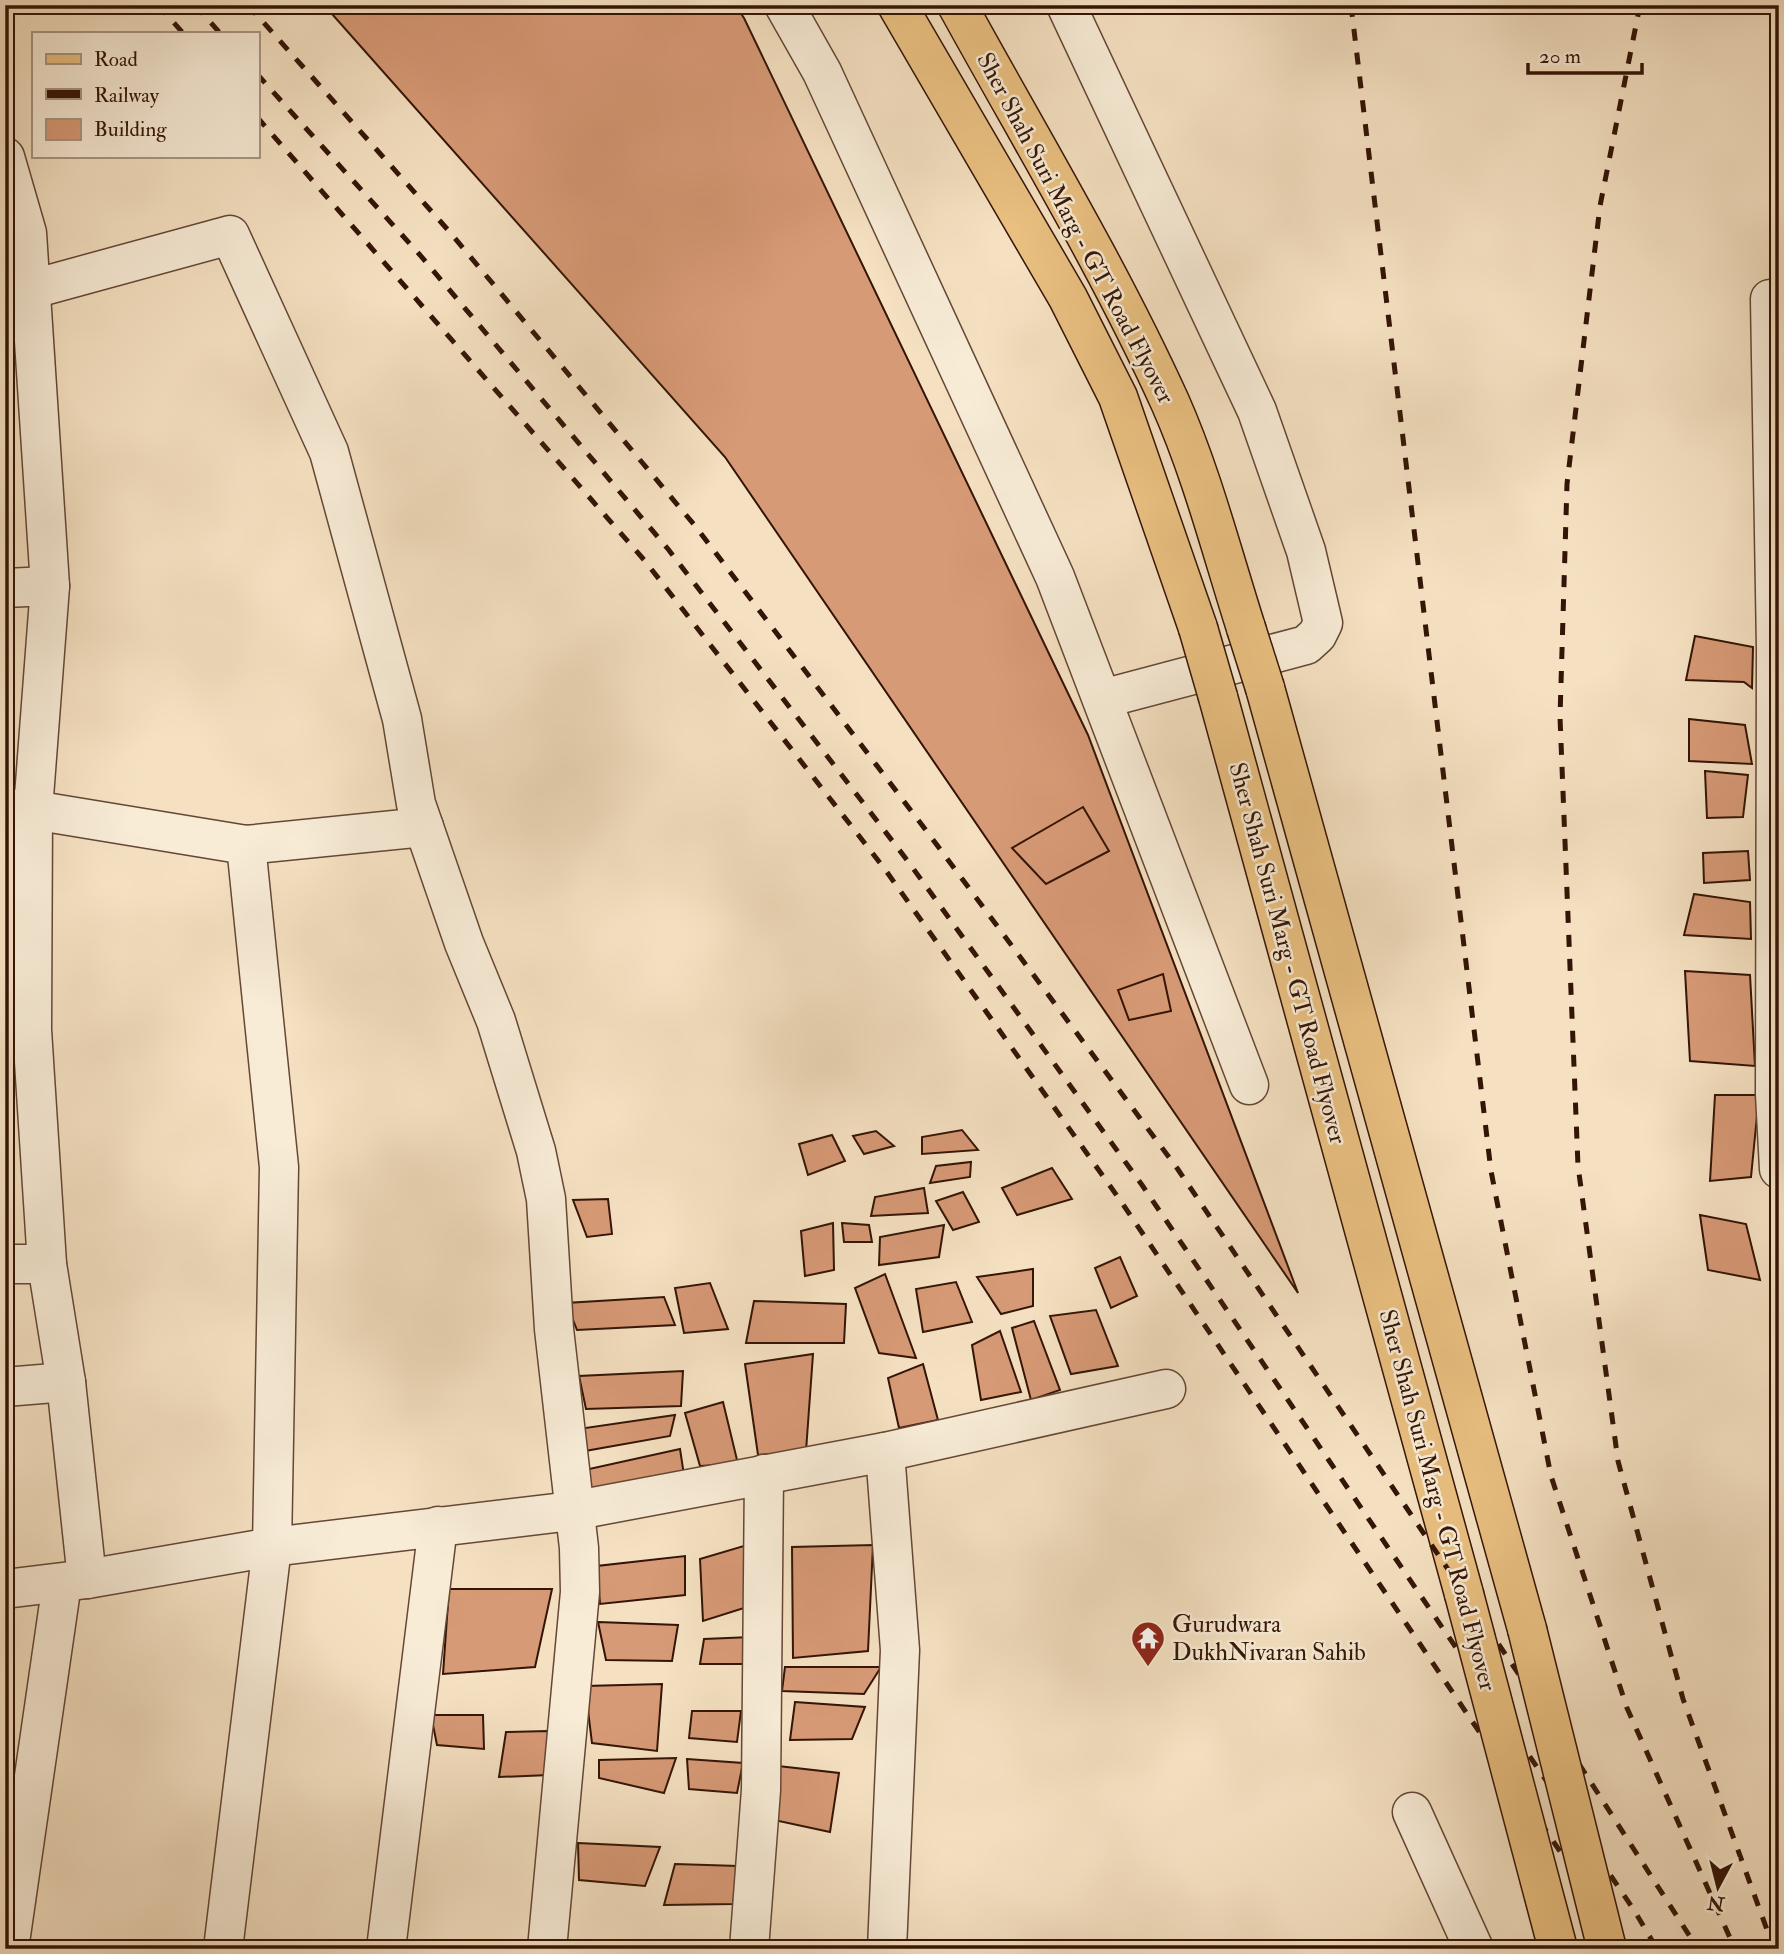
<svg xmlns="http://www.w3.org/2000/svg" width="1784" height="1954" viewBox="0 0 1784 1954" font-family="'IM FELL Double Pica',serif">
<rect width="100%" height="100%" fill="#f5e1c2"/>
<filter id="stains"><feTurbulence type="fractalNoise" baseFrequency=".00286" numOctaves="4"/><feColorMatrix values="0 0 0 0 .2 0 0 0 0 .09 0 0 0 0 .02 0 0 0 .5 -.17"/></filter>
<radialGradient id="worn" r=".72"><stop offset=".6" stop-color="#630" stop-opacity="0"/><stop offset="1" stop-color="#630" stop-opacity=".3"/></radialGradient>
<g fill="#d79a76" stroke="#341406" stroke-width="2">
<path d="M324,5H735L744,18L1088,735L1298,1293L725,457Z"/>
<path d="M1695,636L1753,647L1752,688L1744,682L1686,680Z"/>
<path d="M1689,719L1745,725L1752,764L1689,761Z"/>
<path d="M1705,771L1748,775L1743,817L1707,818Z"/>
<path d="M1083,807L1109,851L1046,884L1012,848Z"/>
<path d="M1748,851L1750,880L1704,883L1703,853Z"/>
<path d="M1694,894L1750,902L1751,939L1684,935Z"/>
<path d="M1685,971L1750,975L1755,1066L1690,1061Z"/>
<path d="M1163,974L1171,1011L1129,1020L1118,990Z"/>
<path d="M1715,1095H1759L1751,1177L1710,1181Z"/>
<path d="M962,1130L978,1150L922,1154V1137Z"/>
<path d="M876,1131L894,1146L864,1154L853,1136Z"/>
<path d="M832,1135L845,1161L808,1175L799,1144Z"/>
<path d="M971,1162L970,1177L930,1183L936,1166Z"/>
<path d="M1052,1168L1072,1199L1017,1215L1002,1188Z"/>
<path d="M924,1188L928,1213L871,1216L875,1197Z"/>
<path d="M963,1192L979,1222L953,1230L936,1201Z"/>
<path d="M608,1199L612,1234L587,1237L573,1200Z"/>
<path d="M1700,1215L1746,1224L1760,1280L1708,1270Z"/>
<path d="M833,1223L834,1270L805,1276L801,1231Z"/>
<path d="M842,1223L869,1225L872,1242H844Z"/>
<path d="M944,1225L939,1257L879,1265L880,1237Z"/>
<path d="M1120,1257L1137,1296L1111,1308L1095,1268Z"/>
<path d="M1033,1269V1306L1001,1314L977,1277Z"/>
<path d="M885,1274L916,1358L879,1353L855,1288Z"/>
<path d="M956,1282L972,1322L923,1332L916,1289Z"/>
<path d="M710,1283L728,1329L684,1333L675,1288Z"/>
<path d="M664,1297L675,1325L577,1330L566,1303Z"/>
<path d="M754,1301L846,1304L844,1343H746Z"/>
<path d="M1096,1310L1118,1366L1071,1374L1050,1316Z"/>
<path d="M1034,1321L1060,1390L1031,1400L1012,1328Z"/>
<path d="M1000,1331L1021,1392L981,1400L972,1345Z"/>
<path d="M813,1354L806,1451L758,1455L745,1364Z"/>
<path d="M923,1364L938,1420L899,1428L888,1378Z"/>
<path d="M683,1371L681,1406L586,1409L579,1376Z"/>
<path d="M723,1402L738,1464L700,1466L685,1413Z"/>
<path d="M675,1415L670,1436L585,1451V1428Z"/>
<path d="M680,1449L684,1475L585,1500L589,1469Z"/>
<path d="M747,1545L744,1608L703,1621L700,1559Z"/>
<path d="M873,1545L868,1651L793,1658L792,1547Z"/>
<path d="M685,1556V1595L600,1604L597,1566Z"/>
<path d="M449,1589H552L535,1667L443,1674Z"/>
<path d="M598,1622L678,1625L672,1661L606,1660Z"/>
<path d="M751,1637L750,1664H700L704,1639Z"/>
<path d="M785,1667H881L864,1694L782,1691Z"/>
<path d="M662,1684L657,1751L592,1743L585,1686Z"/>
<path d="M795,1702L865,1707L852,1739L790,1740Z"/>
<path d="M692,1711H741L737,1742L689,1738Z"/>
<path d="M431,1715H483L484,1749L437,1745Z"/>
<path d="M548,1731L549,1775L499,1777L506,1732Z"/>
<path d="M676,1758L664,1793L599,1778V1760Z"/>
<path d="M687,1759L743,1763L737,1793L689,1789Z"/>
<path d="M778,1766L839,1773L830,1832L774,1820Z"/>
<path d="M578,1843L660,1847L645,1886L579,1880Z"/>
<path d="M675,1864L738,1866L733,1904L664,1905Z"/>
</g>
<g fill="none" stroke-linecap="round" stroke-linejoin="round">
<g stroke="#644735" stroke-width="41">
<g id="street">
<path d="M784,5L822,72L1055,577L1249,1085"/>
<path d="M1066,5L1257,411L1306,551L1323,623L1317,635L1306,645L1102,699"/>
<path d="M5,157L27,233L50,586L33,810L32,1030L47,1264L66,1382L87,1579"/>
<path d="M5,293L29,290L230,235L329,452L402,719L416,804L464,943L496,1021L536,1151L546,1199L554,1329L579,1548L580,1592L547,1949"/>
<path d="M1770,299L1776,649L1775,1094L1779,1169"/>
<path d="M5,588L50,586"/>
<path d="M5,808L33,810L246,845L424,827"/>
<path d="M5,1264H47"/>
<path d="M5,1387L66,1382"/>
<path d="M885,1452L900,1650L887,1949"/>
<path d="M5,1589L87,1579L272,1547L572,1511L885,1452L1166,1389"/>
<path d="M1412,1812L1474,1949"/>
<path d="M9,1949L62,1583"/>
<path d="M223,1949L272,1547L279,1167L246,845"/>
<path d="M386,1949L438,1526"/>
<path d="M749,1949L761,1790L764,1474"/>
</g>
</g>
<g stroke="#341406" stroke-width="41">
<g id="primary">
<path d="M897,5L1068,298L1118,397L1198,628"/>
<path d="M957,5C1029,136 1108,266 1170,402C1202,474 1222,553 1246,628"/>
<path d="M1265,688L1527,1629"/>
<path d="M1218,697L1464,1594"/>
</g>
</g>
<use href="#street" stroke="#f8ecd7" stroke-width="38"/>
<use href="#primary" stroke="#eac081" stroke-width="38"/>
<g stroke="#341406" stroke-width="5" stroke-dasharray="12 12" stroke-linecap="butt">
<path d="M158,5L183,33"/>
<path d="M195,5L220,33"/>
<path d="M248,5L448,230L696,527L931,837L1177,1168L1572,1753L1698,1949"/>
<path d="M1351,5L1491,1171L1551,1476L1627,1708L1735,1949"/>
<path d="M1640,5L1600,206L1567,484L1560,717L1578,1166L1618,1461L1683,1699L1774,1949"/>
<path d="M257,74L420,255L668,549L907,860L1142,1185L1634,1910L1657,1949"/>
<path d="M257,117L645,561L884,868L1120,1200L1626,1949"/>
</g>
<g stroke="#341406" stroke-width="41" stroke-linecap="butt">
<g id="primary-bridge">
<path d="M1198,628L1218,697"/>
<path d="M1246,628L1265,688"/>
<path d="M1464,1594L1558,1949"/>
<path d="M1527,1629L1607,1949"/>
</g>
</g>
<use href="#primary-bridge" stroke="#eac081" stroke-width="38"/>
</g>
<defs>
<g id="temple-pin" transform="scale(1.75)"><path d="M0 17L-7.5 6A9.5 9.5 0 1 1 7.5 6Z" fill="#8f2418" stroke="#f8ecd7"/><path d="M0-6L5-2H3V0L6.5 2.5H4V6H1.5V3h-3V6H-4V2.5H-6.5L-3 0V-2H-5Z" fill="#fff"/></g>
</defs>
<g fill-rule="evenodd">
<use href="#temple-pin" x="1148" y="1638"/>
</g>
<g text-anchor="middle" stroke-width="5" stroke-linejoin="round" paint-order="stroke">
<g font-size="24" fill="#341406" stroke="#f8ecd7">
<text transform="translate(1076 228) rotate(62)" y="8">Sher Shah Suri Marg - GT Road Flyover</text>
<text transform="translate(1288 953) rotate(75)" y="8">Sher Shah Suri Marg - GT Road Flyover</text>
<text transform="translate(1438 1500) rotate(75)" y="8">Sher Shah Suri Marg - GT Road Flyover</text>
</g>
<g font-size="24" fill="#341406" stroke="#f8ecd7" text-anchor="start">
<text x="1172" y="1632">Gurudwara<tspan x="1172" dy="28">DukhNivaran Sahib</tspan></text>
</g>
</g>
<rect width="1784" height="1954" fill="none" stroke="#f5e1c2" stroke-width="28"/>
<rect x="7" y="7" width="1770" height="1940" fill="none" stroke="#341406" stroke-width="3.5"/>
<rect x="14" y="14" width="1756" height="1926" fill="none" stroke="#341406" stroke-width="2"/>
<rect x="32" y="32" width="228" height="126" fill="#f8ecd7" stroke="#aa9683" stroke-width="2"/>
<rect x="46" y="54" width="35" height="10" fill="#eac081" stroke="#aa9683" stroke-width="2"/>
<text x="94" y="66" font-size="21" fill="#341406">Road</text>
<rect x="46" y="89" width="35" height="10" fill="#341406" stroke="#aa9683" stroke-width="2"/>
<text x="94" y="102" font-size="21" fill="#341406">Railway</text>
<rect x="46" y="119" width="35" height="21" fill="#d79a76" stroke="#aa9683" stroke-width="2"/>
<text x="94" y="136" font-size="21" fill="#341406">Building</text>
<g transform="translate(1718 1887) rotate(187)" stroke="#f8ecd7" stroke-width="5" paint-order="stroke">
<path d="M0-5L12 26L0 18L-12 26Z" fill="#341406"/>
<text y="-10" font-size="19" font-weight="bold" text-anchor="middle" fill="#341406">N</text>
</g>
<path d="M1528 63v10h114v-10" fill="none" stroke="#341406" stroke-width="3.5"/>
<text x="1539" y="63" font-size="21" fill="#341406" stroke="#f8ecd7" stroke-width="5" paint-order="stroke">20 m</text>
<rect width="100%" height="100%" filter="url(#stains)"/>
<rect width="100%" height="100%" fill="url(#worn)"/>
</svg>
